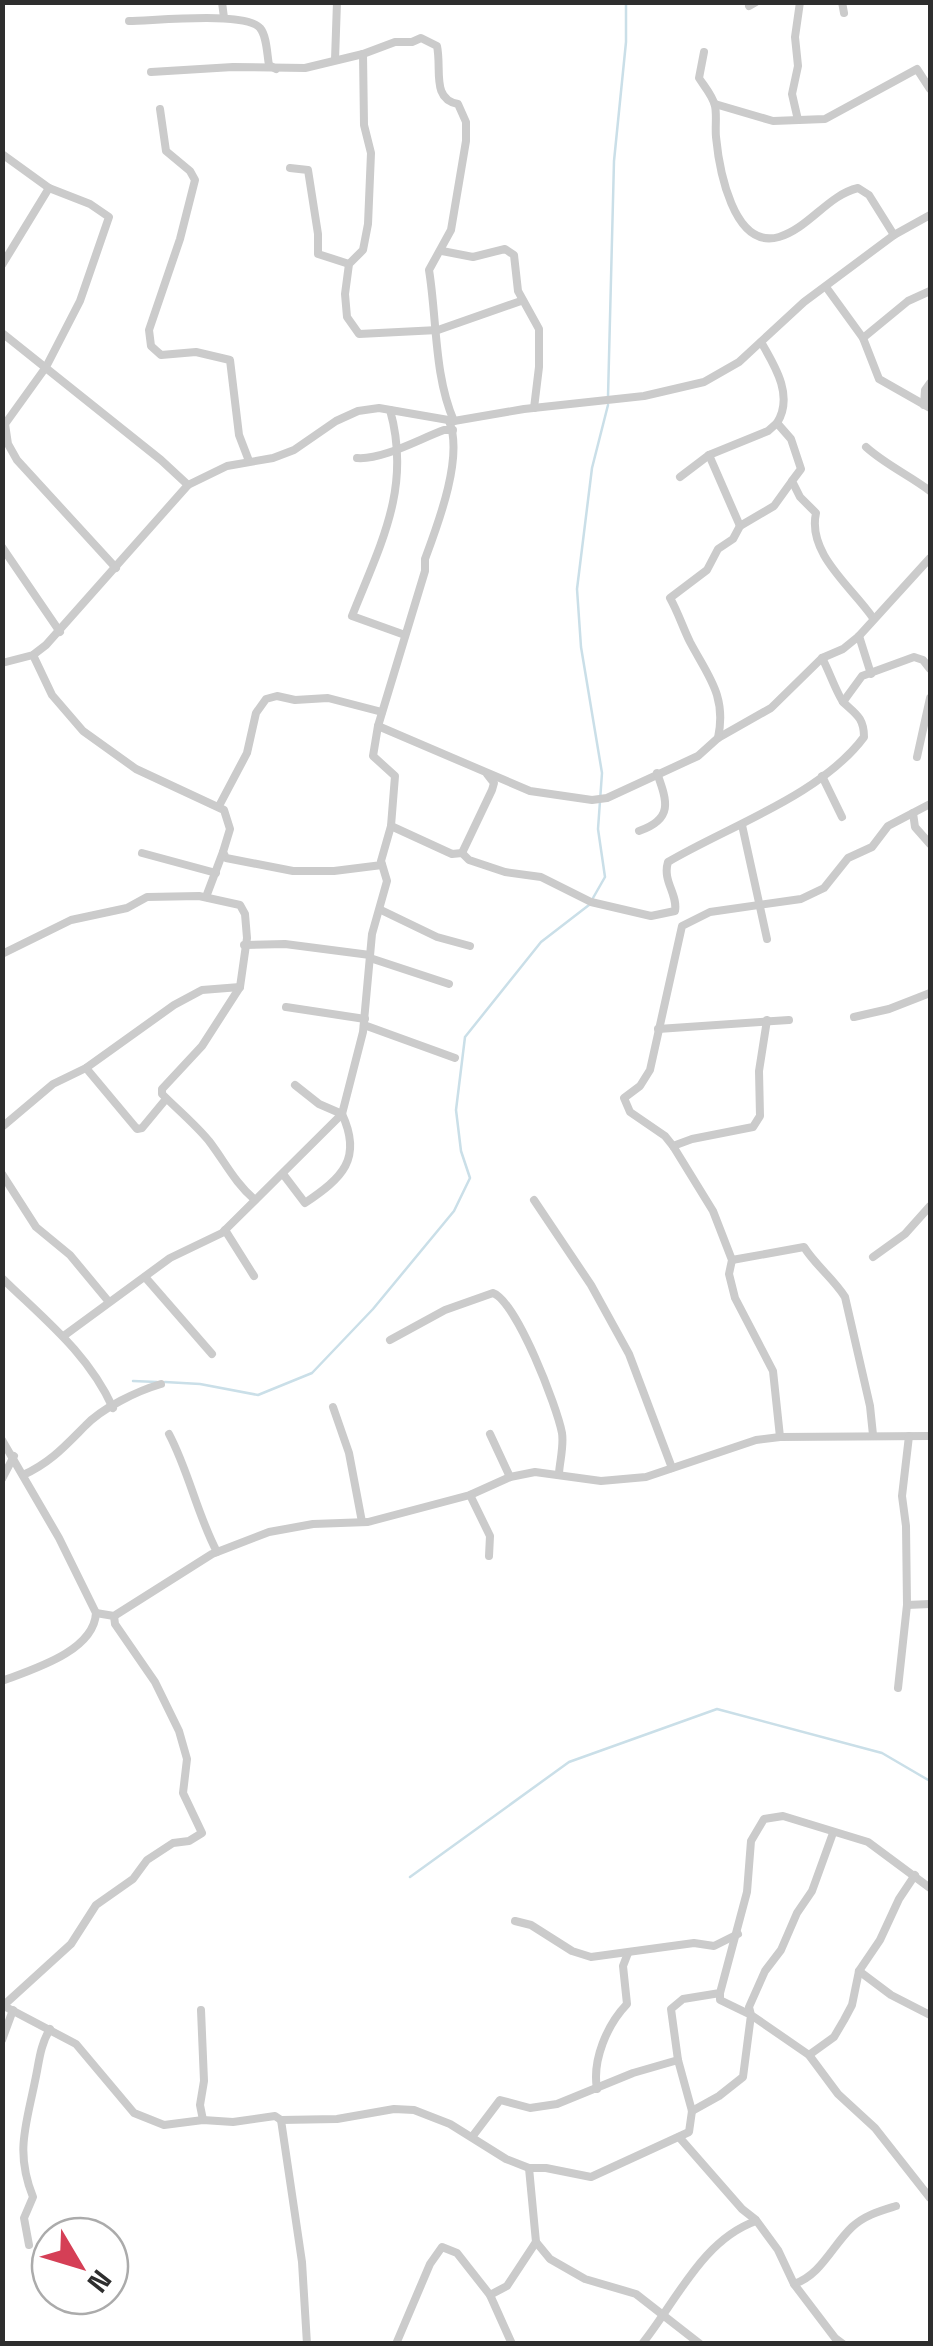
<svg xmlns="http://www.w3.org/2000/svg" width="933" height="2346" viewBox="0 0 933 2346" font-family="'Space Grotesk',sans-serif">
<rect width="100%" height="100%" fill="#fff"/>
<g fill="none" stroke-linecap="round" stroke-linejoin="round">
<g stroke="#cadfe8" stroke-width="2.5">
<path d="M608,397L614,161L626,42V2"/>
<path d="M593,898L605,877L598,829L602,773L581,647L577,589L592,468L608,405"/>
<path d="M133,1381L157,1382"/>
<path d="M165,1382L200,1384L258,1395L312,1373L373,1309L454,1211L470,1178L461,1151L456,1110L465,1037L541,942L589,905"/>
<path d="M410,1877L569,1762L717,1709L882,1753L930,1781"/>
</g>
<g stroke="#cbcbcb" stroke-width="8">
<path d="M222,2L224,18"/>
<path d="M842,2L844,13"/>
<path d="M749,6L756,2"/>
<path d="M129,21C153,21 246,11 260,28C267,36 267,55 269,65L276,69"/>
<path d="M704,52L699,78C704,86 713,96 715,106C717,115 715,127 716,137C719,168 733,250 779,237C809,228 828,195 858,188L869,195L894,235"/>
<path d="M363,54L364,125L371,153L368,224L363,250L349,264L345,294L347,317L359,334L438,330L521,301"/>
<path d="M335,60L337,2"/>
<path d="M151,72L233,67L305,68L363,54L395,42H412L421,38L437,46C442,69 431,99 458,104L466,122V141L451,230L429,270C437,319 434,376 454,421"/>
<path d="M715,104L773,121L825,119L917,69L930,89"/>
<path d="M160,109L166,151L190,171L195,180L180,239L149,330L151,346L161,355L196,352L230,360L239,435L249,461"/>
<path d="M798,120L792,94L798,66L795,37L800,2"/>
<path d="M2,154L49,188L90,204L109,217L80,301L46,367L5,424L8,444L17,460L116,568"/>
<path d="M290,168L308,170L318,234V254L349,264"/>
<path d="M442,251L473,257L505,249L514,255L518,291L539,329V367L534,408"/>
<path d="M2,265L49,188"/>
<path d="M826,287L863,338L879,379L930,408"/>
<path d="M2,333L161,460L188,485"/>
<path d="M863,338L908,301L930,291"/>
<path d="M761,342C775,366 794,396 777,423L791,439L801,469L792,481L800,497L816,513C807,554 852,587 873,618"/>
<path d="M924,405L925,390L930,383"/>
<path d="M390,410C412,488 380,545 352,616L405,635"/>
<path d="M449,421C464,456 438,524 425,559V571L378,726L530,791L592,800L607,798L698,756L718,738L771,708L822,658L843,649L859,636L930,558"/>
<path d="M866,447C886,465 909,475 930,491"/>
<path d="M709,455L740,526"/>
<path d="M357,458C383,460 419,439 444,430H453"/>
<path d="M680,477L709,455L768,431L777,423"/>
<path d="M2,547L60,632"/>
<path d="M859,636L871,674"/>
<path d="M33,655L52,695L83,731L136,769L224,810L230,829L223,852L226,858L293,871H334L382,865"/>
<path d="M2,663L33,655L46,645L188,485L227,466L273,458L294,450L336,421L358,411L379,408L454,421L524,409L644,396L704,382L739,362L804,302L894,235L930,215"/>
<path d="M843,702L862,676L914,657L923,660L930,669"/>
<path d="M378,726L373,756L395,776L391,826L452,854L462,853L469,860L505,872L541,877L591,902L651,916L675,911C678,894 662,881 668,862C729,826 821,795 864,737C864,718 856,714 844,703C838,697 828,668 822,658"/>
<path d="M718,738C727,696 708,676 690,642C683,628 678,612 670,598L707,570L718,549L733,539L740,526L774,506L792,481"/>
<path d="M917,757L930,698"/>
<path d="M822,776L842,817"/>
<path d="M219,806L247,753L256,713L266,699L277,696L295,700L328,698L382,712"/>
<path d="M913,813L915,827L930,844"/>
<path d="M742,825L767,939"/>
<path d="M639,831C674,819 667,801 657,773"/>
<path d="M142,853L216,873"/>
<path d="M462,853L492,790L494,783L487,774"/>
<path d="M206,897L223,852"/>
<path d="M381,910L437,937L470,946"/>
<path d="M244,945L285,944L370,955"/>
<path d="M2,954L71,920L127,908L147,897L199,896L240,905L245,914L247,938L240,987L202,1046L162,1089V1094C178,1110 195,1124 209,1141C225,1162 235,1183 255,1200"/>
<path d="M370,958L449,984"/>
<path d="M286,1007L365,1019"/>
<path d="M854,1017L889,1009L930,993"/>
<path d="M364,1025L455,1058"/>
<path d="M658,1029L789,1020"/>
<path d="M86,1068L137,1129L142,1128L166,1099"/>
<path d="M2,1127L53,1084L86,1068L174,1005L202,990L240,987"/>
<path d="M673,1146L692,1139L753,1127L760,1116L759,1071L767,1020"/>
<path d="M2,1174L36,1227L70,1255L109,1302"/>
<path d="M283,1174L305,1203C342,1178 363,1159 342,1114L319,1104L295,1085"/>
<path d="M534,1200L591,1285L629,1354L672,1468"/>
<path d="M225,1230L254,1276"/>
<path d="M873,1257L905,1234L930,1206"/>
<path d="M732,1260L804,1247C816,1266 833,1278 845,1297L870,1406L873,1435"/>
<path d="M145,1277L212,1354"/>
<path d="M2,1278C44,1319 88,1353 113,1408"/>
<path d="M65,1335L170,1258L222,1233L342,1114L363,1032L372,934L387,881L381,861L391,826"/>
<path d="M390,1340L445,1310L493,1293C517,1302 557,1407 562,1433C564,1446 560,1460 559,1473"/>
<path d="M333,1407L349,1453L362,1522"/>
<path d="M169,1434C189,1472 197,1514 217,1552"/>
<path d="M490,1434L510,1477"/>
<path d="M780,1437L773,1371L735,1298L729,1274L732,1260L713,1211L673,1146L665,1136L630,1112L624,1098L640,1086L650,1070L682,926L710,912L801,899L824,888L848,858L872,847L888,826L930,804"/>
<path d="M2,1440L59,1538L96,1613C94,1651 34,1669 2,1681"/>
<path d="M23,1475C50,1463 65,1446 85,1426C102,1408 137,1391 161,1384"/>
<path d="M2,1479L14,1456"/>
<path d="M470,1495L490,1536L489,1556"/>
<path d="M907,1605L930,1604"/>
<path d="M96,1613L114,1616L212,1554L269,1532L313,1524L368,1522L470,1495L510,1477L535,1472L601,1481L646,1477L756,1440L780,1437L930,1436"/>
<path d="M898,1688L907,1605L906,1526L902,1496L909,1436"/>
<path d="M833,1833L812,1891L797,1913L781,1950L765,1971L749,2007L751,2015L809,2055L838,2094L875,2128L930,2198"/>
<path d="M515,1921L531,1925L572,1951L591,1957L694,1943L714,1946L738,1934"/>
<path d="M859,1971L891,1995L930,2015"/>
<path d="M2,2005L76,2044L134,2113L164,2125L203,2120L233,2122L275,2116L281,2120L337,2119L394,2109L414,2110L450,2124L506,2159L529,2168H546L591,2177L689,2132L692,2111L678,2060L671,2009L683,1999L720,1993L747,1892L751,1841L764,1819L783,1816L868,1842L930,1888"/>
<path d="M4,2005L71,1944L96,1905L133,1879L147,1860L173,1843L189,1841L202,1833L183,1793L187,1759L179,1731L155,1682L115,1624L114,1616"/>
<path d="M201,2010L204,2081L200,2105L203,2120"/>
<path d="M2,2040L13,2010"/>
<path d="M809,2055L834,2037L844,2020L852,2005L859,1971L880,1940L899,1899L915,1875"/>
<path d="M597,2089C592,2060 607,2025 627,2004L623,1966L628,1953"/>
<path d="M692,2111L719,2096L743,2077L751,2015L720,2000V1993"/>
<path d="M281,2120L302,2262L307,2344"/>
<path d="M472,2137L500,2100L530,2108L557,2104L633,2073L678,2060"/>
<path d="M679,2137L742,2209L756,2220L778,2250L794,2284L835,2338L843,2344"/>
<path d="M529,2168L536,2242L550,2259L585,2279L636,2294L700,2344"/>
<path d="M29,2245L24,2218L33,2197C15,2152 26,2126 35,2081C39,2063 40,2045 50,2029"/>
<path d="M794,2284C821,2275 832,2246 852,2227C865,2215 880,2211 896,2206"/>
<path d="M490,2295L512,2344"/>
<path d="M396,2344L430,2264L442,2247L457,2253L490,2295L507,2286L536,2242"/>
<path d="M642,2344C676,2302 702,2240 756,2221"/>
</g>
</g>
<rect width="933" height="2346" fill="none" stroke="#2e2e2e" stroke-width="10"/>
<g transform="translate(80 2266) rotate(128)"><circle r="48" fill="#ffffff" stroke="#ababab" stroke-width="2.5"/>
<path d="M0-8L18 38L0 25L-18 38Z" fill="#d53f56"/>
<text y="-15" font-size="28" font-weight="bold" text-anchor="middle" fill="#2e2e2e">N</text>
</g>
</svg>
